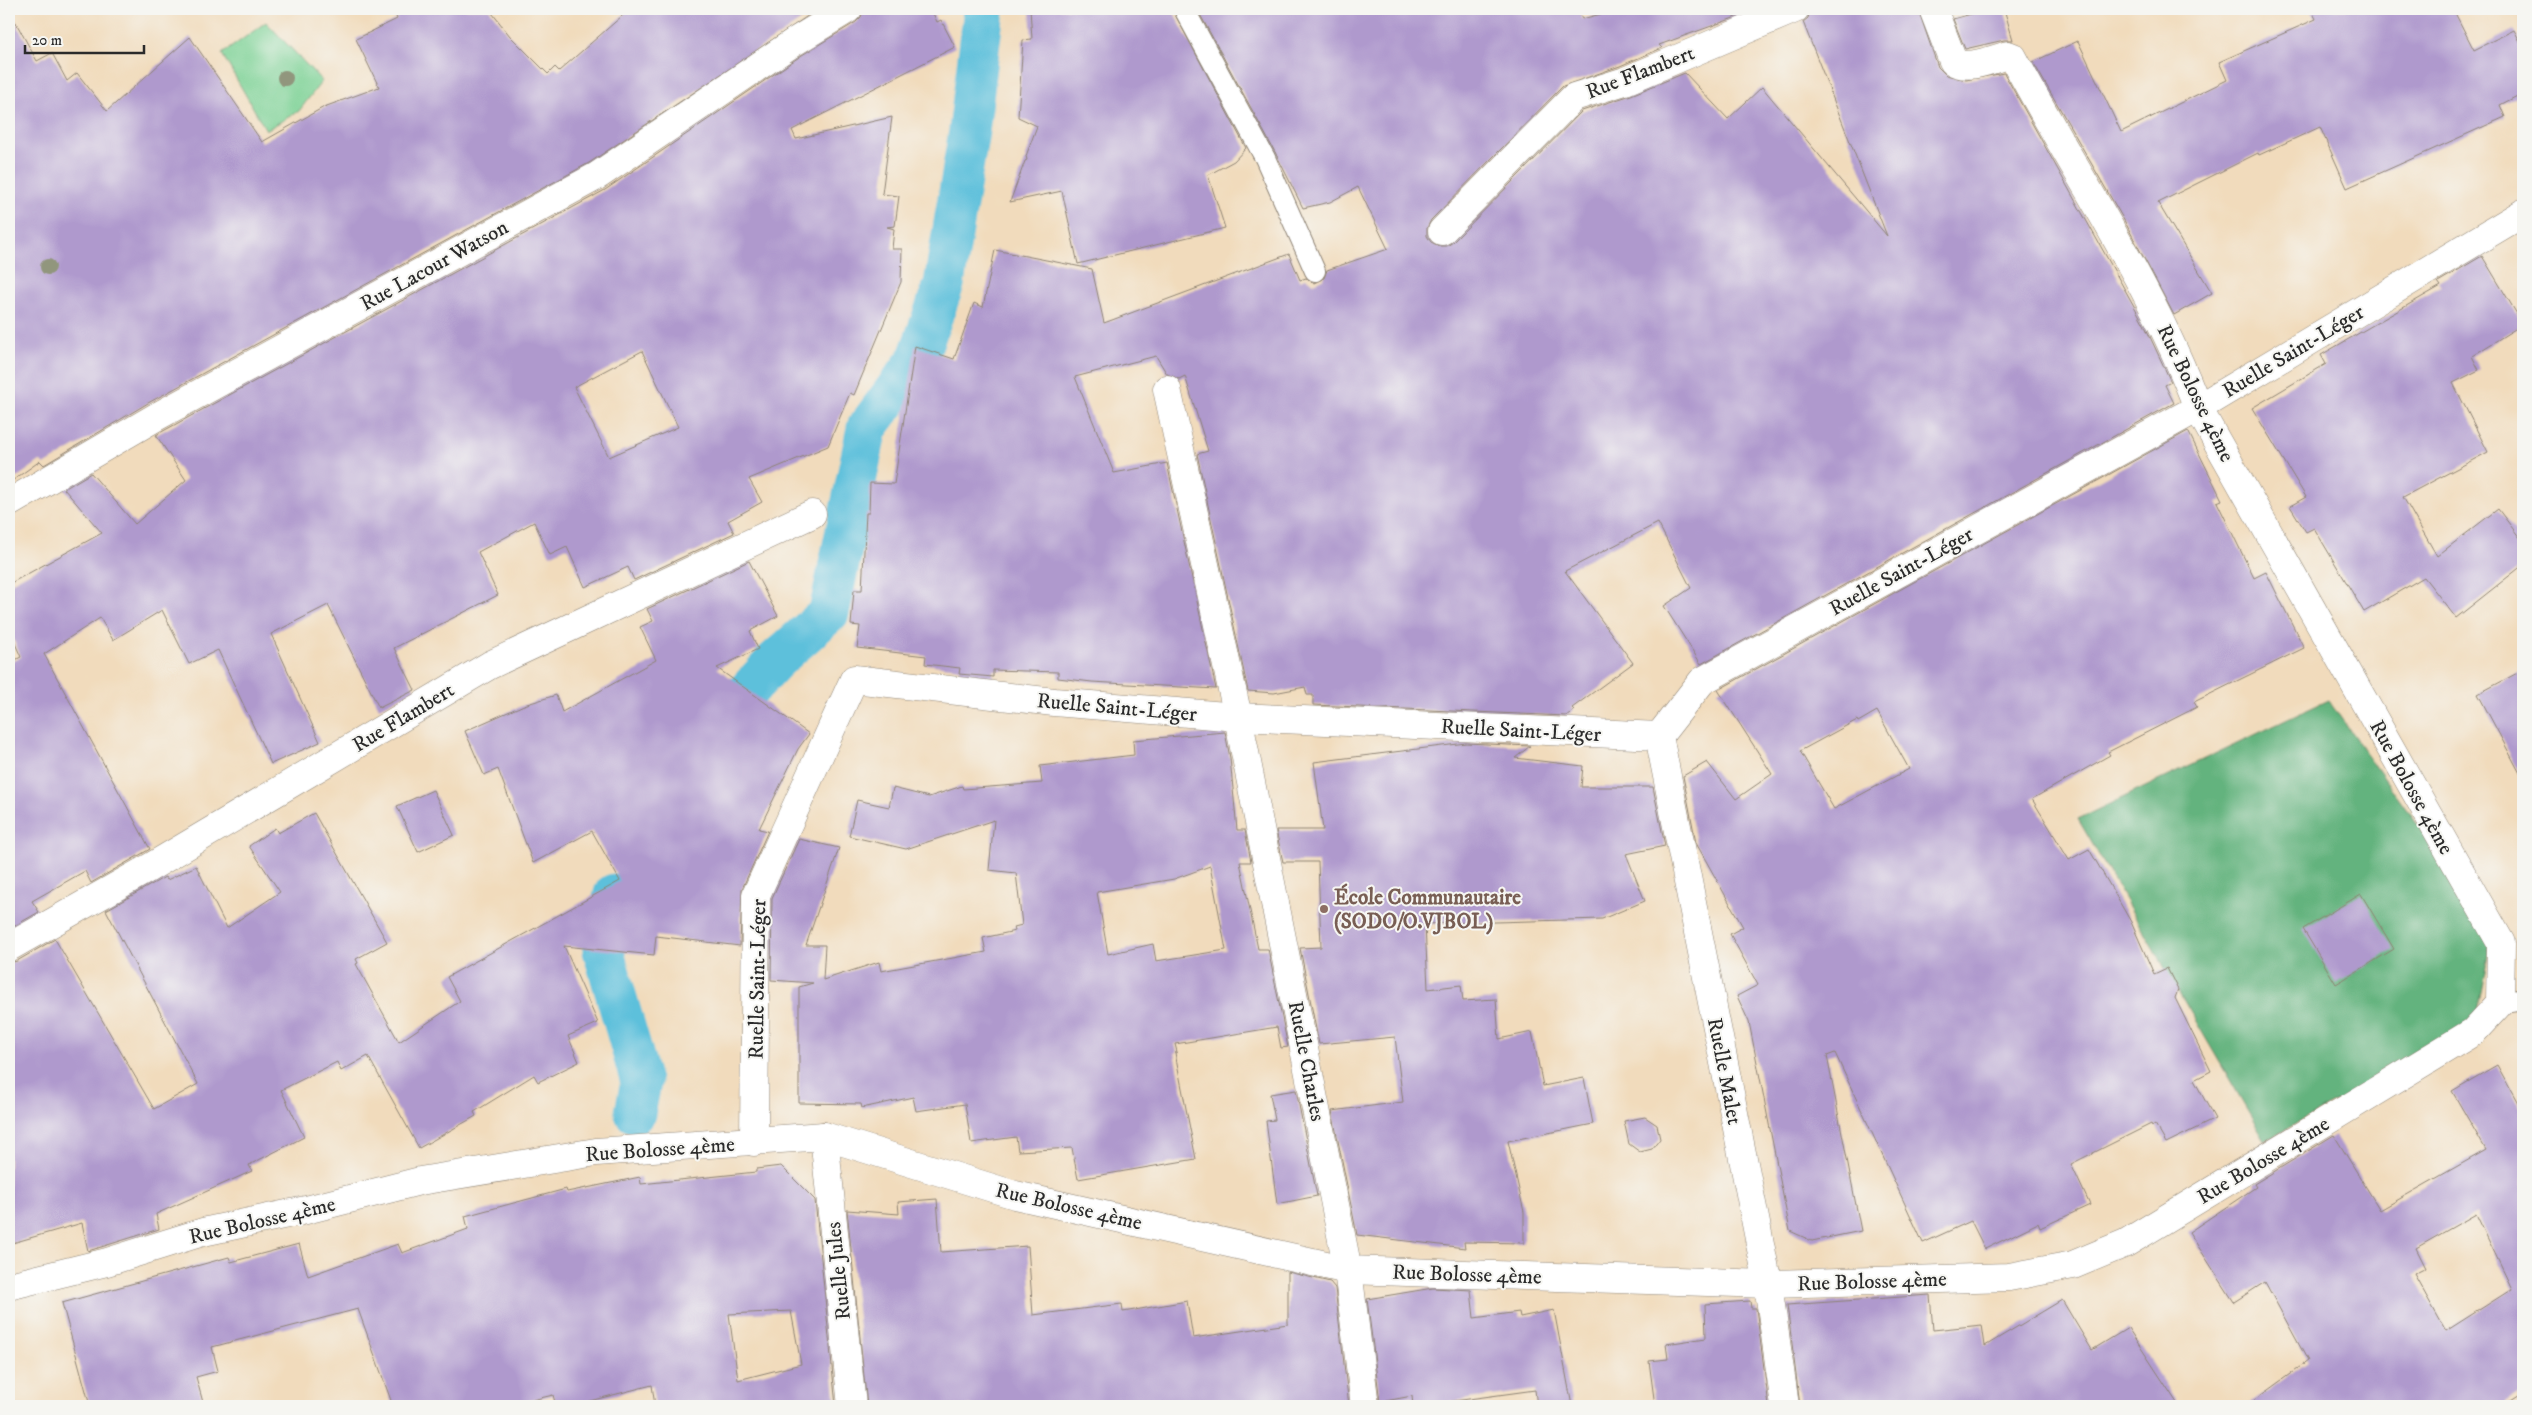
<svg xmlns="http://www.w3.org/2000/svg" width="2532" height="1415" viewBox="0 0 2532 1415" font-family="'IM FELL DW Pica',serif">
<rect width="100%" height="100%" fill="#f6f6f2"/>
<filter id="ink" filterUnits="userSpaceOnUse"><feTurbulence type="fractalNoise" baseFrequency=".02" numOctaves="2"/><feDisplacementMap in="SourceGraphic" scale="10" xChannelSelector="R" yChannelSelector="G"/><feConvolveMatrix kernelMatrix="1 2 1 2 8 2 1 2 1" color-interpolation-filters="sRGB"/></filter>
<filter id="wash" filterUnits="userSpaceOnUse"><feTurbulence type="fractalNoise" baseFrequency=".0096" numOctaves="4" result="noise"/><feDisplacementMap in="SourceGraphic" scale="20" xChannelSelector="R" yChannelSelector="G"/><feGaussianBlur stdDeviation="1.12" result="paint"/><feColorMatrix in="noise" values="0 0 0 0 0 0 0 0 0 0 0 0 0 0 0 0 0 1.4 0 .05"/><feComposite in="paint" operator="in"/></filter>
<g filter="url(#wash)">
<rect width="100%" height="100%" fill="#f1dbbc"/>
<path fill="#7bd194" stroke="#537e60" d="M266,22L322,81L299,111L266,130L222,54Z"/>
<path fill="#64b37e" stroke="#486f54" d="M2328,700L2493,930L2473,1032L2265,1140L2078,819Z"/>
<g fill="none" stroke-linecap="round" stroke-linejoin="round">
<g stroke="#5dc0db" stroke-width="41">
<path d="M710,732L775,661L829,613L867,428L917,360L944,284L969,131L984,9"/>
<path d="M614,894L603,950L641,1082L635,1113"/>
</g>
</g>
<g id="blocks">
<g fill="#af99cd" fill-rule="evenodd">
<path d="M393,9H489L510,36L548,74L555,67L559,71L630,9H818L589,163L148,403L44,465L40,461L9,483V10L37,61L52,53L67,81L77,73L107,111L190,37L262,142L324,107L379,87L356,39L397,19Z"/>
<path d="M864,9H931L937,22L941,20L955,47L792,130L796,139L892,117L882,194L899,196L895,226L887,227L894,229L892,249H902L901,282L854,395L850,393L828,446L749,479L762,502L728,521L734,533L634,580L628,567L585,587L567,547L550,555L534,522L478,552L498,595L394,648L415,690L379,708L328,605L271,634L320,742L271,764L218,650L189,664L162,610L113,640L100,618L44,654L150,849L91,883L85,871L32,901L39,912L9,929V663L21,657L9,630V584L102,533L64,489L91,473L135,524L186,480L156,435L605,190L802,55L856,22L861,17ZM642,351L678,427L609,457L574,387Z"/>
<path d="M1030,9H1172L1246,148L1234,161L1208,175L1225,228L1078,264L1062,191L1010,202L1025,161L1027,160L1026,156L1037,126L1018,117L1023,40L1032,39Z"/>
<path d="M1197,9H1578L1582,19L1620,9H1746L1747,12L1731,19L1659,45L1662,48L1620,66L1563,86L1431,220L1427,228V236L1431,242L1439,246H1447L1453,242L1582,111L1631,95L1685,73L1728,119L1762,87L1887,236L1803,22L1808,18L1810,9H1918L1938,67L1946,75L1966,80L2004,73L2144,324L2171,382L2165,385L2174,403L1701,664L1664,606L1691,588L1658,523L1565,571L1633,663L1572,708L1574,710L1566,716L1313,705V695H1307L1305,687L1274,693L1248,691L1197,454L1208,451L1185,376L1179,379L1167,374L1156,356L1075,377L1114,473L1167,463L1216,689L1092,682L1058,678V672L993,670V677L959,674L960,668L925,664L926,656L857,648L860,626L851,625L854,590H862L866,513H869L870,483L894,484L915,346L954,359L974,303L983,307L995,250L1092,269L1104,323L1289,254L1300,280L1306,278L1314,283L1324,278L1327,270L1388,249L1358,187L1330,202L1303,208L1275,152Z"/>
<path d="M1989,9H2004L2013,40H2004L1965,49L1953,19Z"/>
<path d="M2311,9H2453L2474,50L2514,30L2523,47V93L2500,105L2505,117L2347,188L2320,127L2259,155L2258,153L2158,203L2212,293L2174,315L2125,222L2033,62L2078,41L2121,132L2227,80L2219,62L2316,19Z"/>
<path d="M2482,256L2523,324L2472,356L2479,370L2453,383L2488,452L2403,497L2437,556L2498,509L2523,542V565L2456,618L2424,577L2364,612L2314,528L2306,532L2290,506L2306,497L2252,408L2326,364L2321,355L2441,286L2438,282Z"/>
<path d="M2188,431L2222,500L2217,502L2254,578L2266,572L2304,648L2194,702L2197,707L2108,752L2110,755L2032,799L2069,860L2089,849L2131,922L2154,974L2167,968L2178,990L2175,998L2211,1071L2194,1080L2215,1119L2166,1143L2155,1124L2152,1126L2151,1124L2071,1164L2090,1205L2040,1228L2038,1223L1985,1249L1971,1221L1923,1243L1835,1053L1827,1056L1861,1231L1812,1241L1790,1231L1749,1022L1737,996L1758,985L1730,934L1743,927L1696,843L1683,776L1707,762L1736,799L1772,774L1718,690ZM1877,711L1909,769L1834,809L1800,751L1857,720L1858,722Z"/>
<path d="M749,561L778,616L750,631L758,649L717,668L809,734L798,749L759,829L768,831L742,889L740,946L656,936L654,955L564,946L598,1023L568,1036L579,1062L538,1082L534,1075L474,1112L476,1116L419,1148L368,1056L341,1071L337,1062L281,1090L304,1137L249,1165L252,1171L156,1214L159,1229L88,1251L82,1223L9,1244V963L17,961L55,939L154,1109L198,1084L106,910L165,877L167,880L196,866L227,928L280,892L249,846L275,828L278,833L314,813L387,942L356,959L358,963L356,964L399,1042L460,1001L447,977L620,881L592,831L533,863L498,769L484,775L465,731L524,705L556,695L562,712L656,660L640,627L653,621L647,609Z"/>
<path d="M2523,670V779L2478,694Z"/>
<path d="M1225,732L1230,758L1237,830H1245L1251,862H1240L1258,949H1268L1288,1047L1281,1048L1277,1027L1175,1044L1177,1052L1175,1053L1196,1159L1078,1179L1072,1148L1018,1151L1016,1137L971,1143L965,1104L916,1111L913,1097L862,1108L861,1104L799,1103V987L813,983L771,980L772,898L799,839L839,848L806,945H825L823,980L879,962L881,971L986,952L983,938L1015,931L1014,927L1022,925L1016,873L989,870L994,820L906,849L849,836L857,800L889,807L893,788L929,797L962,786L963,789L1042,783L1040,766L1134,755L1133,740ZM1210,866L1226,950L1156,961L1153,944L1108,954L1097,892L1174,879Z"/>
<path d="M1466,743L1530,746L1515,758L1583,766L1581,787H1653L1665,846L1626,854L1645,901L1602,919L1425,924L1428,989L1461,985L1463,1001L1496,999L1499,1039L1532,1032L1543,1086L1584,1078L1593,1124L1508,1141L1524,1212V1243L1464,1242L1465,1248L1357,1235L1332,1111L1403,1102L1395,1037L1319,1044L1300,948L1321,947L1318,862H1283L1276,830H1323L1314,762Z"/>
<path d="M433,790L454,835L418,852L397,806Z"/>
<path d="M2361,894L2394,949L2336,984L2303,929Z"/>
<path d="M2497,1065L2523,1112V1392L2501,1406H2246L2308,1361L2265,1282L2234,1302L2189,1232L2256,1187L2254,1184L2334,1135L2380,1210L2486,1150L2452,1091ZM2476,1214L2512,1289L2446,1331L2414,1274L2426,1268L2416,1248Z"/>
<path d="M1296,1090L1317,1196L1277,1204L1266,1121L1275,1120L1270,1094Z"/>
<path d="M1645,1117L1657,1125L1660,1139L1652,1149L1640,1152L1629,1144L1624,1121Z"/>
<path d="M781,1166L815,1200L836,1406H655L652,1385L570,1406H556L553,1395L507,1406H393L358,1309L212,1347L218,1371L196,1377L204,1406H90L62,1303L229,1257L231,1262L299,1244L308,1276L398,1244L402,1253L468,1229L465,1216L566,1189L567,1192L640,1177L641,1184L756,1172V1169ZM791,1311L801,1364L738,1380L729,1314Z"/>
<path d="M937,1199L941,1252L1028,1246L1033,1315L1122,1304L1123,1312L1187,1301L1193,1338L1288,1324V1272L1330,1282L1335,1288L1349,1406H867L847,1210L899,1214L898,1202Z"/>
<path d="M1433,1288L1471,1290L1474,1318L1519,1312L1520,1317L1554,1310L1572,1406H1537L1535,1390L1447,1402L1448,1406H1413L1412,1396L1380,1402L1367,1299Z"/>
<path d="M1930,1295L1933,1330L1982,1325L1985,1346L2062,1300L2092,1350L2128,1328L2179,1406H1800L1787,1305Z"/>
<path d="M1750,1301L1751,1308H1756L1769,1406H1655L1649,1361L1668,1359L1666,1344L1706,1338L1705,1304Z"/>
</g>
</g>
</g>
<g filter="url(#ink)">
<use href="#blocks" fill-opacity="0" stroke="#8e8374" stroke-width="1"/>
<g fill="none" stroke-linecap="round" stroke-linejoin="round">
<g stroke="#8e8374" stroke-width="22">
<g id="service">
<path d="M1184,9L1265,158L1315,271"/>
<path d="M2500,1003L2523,999"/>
</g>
</g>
<g stroke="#8e8374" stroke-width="29">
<g id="minor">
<path d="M1442,231L1574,97L1625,81L1795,9"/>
<path d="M1167,389L1238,717L1348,1270L1365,1406"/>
<path d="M9,503L156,417L597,176L794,42L848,9"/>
<path d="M1659,736L1702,681L2198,408L2523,213"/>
<path d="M1659,736L1768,1284L1785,1406"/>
<path d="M9,947L149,868L490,665L812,514"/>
<path d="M824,1136L852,1406"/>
<path d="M754,1142L756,895L854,679L1054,702L1238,717L1659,736"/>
<path d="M9,1286L107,1262L203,1232L306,1210L420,1181L596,1152L824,1136L1015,1195L1348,1270L1768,1284L2009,1277L2073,1265L2126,1243L2473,1032L2500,1003L2501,943L2198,408C2151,283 2075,174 2013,57L2008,55C1993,59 1967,71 1953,61L1933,9"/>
</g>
</g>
<use href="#service" stroke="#fff" stroke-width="20"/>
<use href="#minor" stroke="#fff" stroke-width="28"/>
</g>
<g fill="#91967d">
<circle cx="285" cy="78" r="8"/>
<circle cx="48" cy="267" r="8"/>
</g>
</g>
<circle fill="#8d6e63" stroke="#f6f6f2" stroke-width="2" cx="1324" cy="909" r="5"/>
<g text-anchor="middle" stroke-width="4" stroke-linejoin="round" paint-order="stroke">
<g font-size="21" fill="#2b2b2b" stroke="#f6f6f2">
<text transform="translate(1640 72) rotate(-21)" y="7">Rue Flambert</text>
<text transform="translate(434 265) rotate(-29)" y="7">Rue Lacour Watson</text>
<text transform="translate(2293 351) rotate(-31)" y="7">Ruelle Saint-Léger</text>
<text transform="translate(2196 393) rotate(64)" y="7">Rue Bolosse 4ème</text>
<text transform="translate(1901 571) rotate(-29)" y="7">Ruelle Saint-Léger</text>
<text transform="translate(1117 707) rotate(5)" y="7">Ruelle Saint-Léger</text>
<text transform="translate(403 717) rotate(-31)" y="7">Rue Flambert</text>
<text transform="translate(1521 730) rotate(3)" y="7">Ruelle Saint-Léger</text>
<text transform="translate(2412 787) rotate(61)" y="7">Rue Bolosse 4ème</text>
<text transform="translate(757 979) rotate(-89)" y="7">Ruelle Saint-Léger</text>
<text transform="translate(1307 1061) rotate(79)" y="7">Ruelle Charles</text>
<text transform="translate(1725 1071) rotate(79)" y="7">Ruelle Malet</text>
<text transform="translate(660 1149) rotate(-4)" y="7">Rue Bolosse 4ème</text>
<text transform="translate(2263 1160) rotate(-31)" y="7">Rue Bolosse 4ème</text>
<text transform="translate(1069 1206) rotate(13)" y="7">Rue Bolosse 4ème</text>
<text transform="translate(262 1220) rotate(-13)" y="7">Rue Bolosse 4ème</text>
<text transform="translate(838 1271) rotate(-96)" y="7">Ruelle Jules</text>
<text transform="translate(1467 1274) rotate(2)" y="7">Rue Bolosse 4ème</text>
<text transform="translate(1872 1281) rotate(-2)" y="7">Rue Bolosse 4ème</text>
</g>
<g font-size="21" font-weight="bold" fill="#785e54" stroke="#f6f6f2" text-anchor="start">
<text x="1334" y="904">École Communautaire<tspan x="1334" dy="24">(SODO/O.VJBOL)</tspan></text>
</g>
</g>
<rect width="2532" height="1415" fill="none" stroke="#f6f6f2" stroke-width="30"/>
<path d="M25 45v8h119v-8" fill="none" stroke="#2b2b2b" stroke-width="2.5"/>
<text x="32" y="45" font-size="15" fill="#2b2b2b" stroke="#f6f6f2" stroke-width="4" paint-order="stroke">20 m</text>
</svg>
